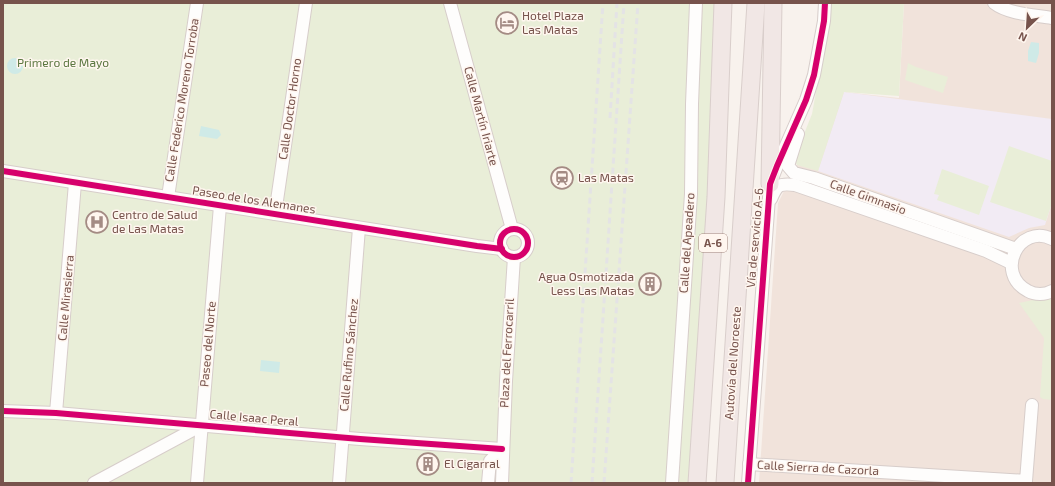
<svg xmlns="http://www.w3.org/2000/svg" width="1055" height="486" viewBox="0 0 1055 486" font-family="'Exo 2',sans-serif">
<rect width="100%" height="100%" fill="#f8f2ed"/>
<path fill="#f1e3db" d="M904,3H1052V483H759L778,203L797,165L844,92L899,98Z"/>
<path fill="#f2ebf4" d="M844,92L1052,119V203L1045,225L1029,228L1009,237L818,171Z"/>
<g fill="#e9eed8">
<path d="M3,3H717L699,483H3Z"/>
<path d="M830,3H904L899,96L844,92L818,171L797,165L794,159L812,114L828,26Z"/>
<path d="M908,63L916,67L948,77L943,93L905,80Z"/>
<path d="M1009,146L1052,161V203L1046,221L990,202Z"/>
<path d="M942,169L989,186L979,215L937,200L939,195L934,194Z"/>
<path d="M1052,296V400L1043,399L1040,397L1044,338L1019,303Z"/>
</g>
<g fill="#cfeae7">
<path d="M1031,42L1039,43V53L1036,63L1028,61V51Z"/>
<circle cx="15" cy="66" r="8"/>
<path d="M201,126L219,130L221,135L217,139L199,136Z"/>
<path d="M261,360L280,362L279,373L260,371Z"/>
</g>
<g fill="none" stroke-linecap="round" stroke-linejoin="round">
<g stroke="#d7cdca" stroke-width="14">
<g id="minor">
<path d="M450,3L512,229"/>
<path d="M994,3C1008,14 1034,15 1052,18"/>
<path d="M798,134L788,166L794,173L814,178L1016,249"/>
<path d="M3,171L477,246L502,249"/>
<path d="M168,197L197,3"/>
<path d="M771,199C777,185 779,183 795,185L986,251L1011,263"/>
<path d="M275,214L306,3"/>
<circle cx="514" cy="243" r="14"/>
<path d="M1052,239C1019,223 994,273 1028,291C1035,295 1045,295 1052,291"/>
<path d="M3,411L56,413L360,439L502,449"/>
<path d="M56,413L75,183"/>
<path d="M749,464L1026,481L1032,405"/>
<path d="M94,483L202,425"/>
<path d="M197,483L220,206"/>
<path d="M339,483L359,228"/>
<path d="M488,483L490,461L502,449"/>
<path d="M502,483L506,381L514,257"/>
<path d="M672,483L691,194L692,104L696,3"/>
<path d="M748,483L770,184L777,166L806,100L814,75L824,21L825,3"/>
</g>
</g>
<g stroke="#d9cecb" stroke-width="19">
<g id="highway">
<path d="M770,184L773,3"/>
<path d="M697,483L716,197L723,3"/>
<path d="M725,483L756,3"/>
</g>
</g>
<use href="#minor" stroke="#fefdfc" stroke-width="12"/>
<use href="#highway" stroke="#f1e7e5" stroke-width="17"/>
<g stroke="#e4e3e5" stroke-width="3" stroke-dasharray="6 4" stroke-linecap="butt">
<path d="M610,118L617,3"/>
<path d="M571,483L603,3"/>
<path d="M592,483L624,3"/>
<path d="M604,483L638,3"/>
</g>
<g stroke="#fff6ef" stroke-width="8">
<g id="cycleway">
<path d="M3,171L477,246L502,249"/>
<circle cx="514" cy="243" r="14"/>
<path d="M3,411L56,413L360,439L502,449"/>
<path d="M748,483L770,184L777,166L806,100L814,75L824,21L825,3"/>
</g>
</g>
<use href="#cycleway" stroke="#d6006c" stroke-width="6"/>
</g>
<defs>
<g id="hotel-ring" transform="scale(1.15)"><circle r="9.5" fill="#fff6ef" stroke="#a48b84" stroke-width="1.5"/><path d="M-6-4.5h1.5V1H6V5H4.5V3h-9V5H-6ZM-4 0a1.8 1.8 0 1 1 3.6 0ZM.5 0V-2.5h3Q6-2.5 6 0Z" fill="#a48b84"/></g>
<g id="station-ring" transform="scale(1.15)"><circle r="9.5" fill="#fff6ef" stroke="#a48b84" stroke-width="1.5"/><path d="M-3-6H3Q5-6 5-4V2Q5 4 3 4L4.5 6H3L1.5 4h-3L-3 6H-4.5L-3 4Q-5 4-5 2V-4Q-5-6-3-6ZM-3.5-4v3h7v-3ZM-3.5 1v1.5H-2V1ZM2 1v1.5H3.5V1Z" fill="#a48b84"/></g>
<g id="hospital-ring" transform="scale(1.15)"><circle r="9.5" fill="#fff6ef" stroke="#a48b84" stroke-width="1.5"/><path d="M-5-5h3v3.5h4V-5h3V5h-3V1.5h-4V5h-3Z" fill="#a48b84"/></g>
<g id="building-ring" transform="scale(1.15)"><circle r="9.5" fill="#fff6ef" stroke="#a48b84" stroke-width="1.5"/><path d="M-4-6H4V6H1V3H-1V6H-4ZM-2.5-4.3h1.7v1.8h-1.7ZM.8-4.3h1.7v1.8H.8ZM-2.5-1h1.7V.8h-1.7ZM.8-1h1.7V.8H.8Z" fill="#a48b84"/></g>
</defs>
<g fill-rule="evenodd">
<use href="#hotel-ring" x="507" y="23"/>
<use href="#station-ring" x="562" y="178"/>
<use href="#hospital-ring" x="97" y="222"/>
<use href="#building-ring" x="650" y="284"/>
<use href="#building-ring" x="428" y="464"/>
</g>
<g text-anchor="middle" stroke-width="3" stroke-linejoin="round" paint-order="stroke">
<rect fill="#fff6ef" stroke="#a0847d" stroke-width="1" x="699" y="234" width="28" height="18" rx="3"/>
<g font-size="11" font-weight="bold" fill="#77534c">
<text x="713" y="247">A-6</text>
</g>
<g font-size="12" fill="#77534c" stroke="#fff6ef" text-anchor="start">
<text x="522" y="20">Hotel Plaza<tspan x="522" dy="14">Las Matas</tspan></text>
<text x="578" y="182">Las Matas</text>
<text x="112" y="219">Centro de Salud<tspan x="112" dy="14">de Las Matas</tspan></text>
<text x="634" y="281" text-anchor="end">Agua Osmotizada<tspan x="634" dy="14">Less Las Matas</tspan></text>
<text x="444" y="468">El Cigarral</text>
</g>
<g font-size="12" fill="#5c7741" stroke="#fff6ef">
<text x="63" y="67">Primero de Mayo</text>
</g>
<g font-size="12" fill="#77534c" stroke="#fff6ef">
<text transform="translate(182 100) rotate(-81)" y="4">Calle Federico Moreno Torroba</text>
<text transform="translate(290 109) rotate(-82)" y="4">Calle Doctor Horno</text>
<text transform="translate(481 116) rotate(75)" y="4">Calle Martín Iriarte</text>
<text transform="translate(868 197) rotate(20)" y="4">Calle Gimnasio</text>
<text transform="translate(254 200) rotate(9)" y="4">Paseo de los Alemanes</text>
<text transform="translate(755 238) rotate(-85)" y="4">Vía de servicio A-6</text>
<text transform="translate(687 243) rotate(-86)" y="4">Calle del Apeadero</text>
<text transform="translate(66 298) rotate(-85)" y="4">Calle Mirasierra</text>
<text transform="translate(208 344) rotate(-85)" y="4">Paseo del Norte</text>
<text transform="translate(507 353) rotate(-87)" y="4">Plaza del Ferrocarril</text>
<text transform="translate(349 355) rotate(-85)" y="4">Calle Rufino Sánchez</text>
<text transform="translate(733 363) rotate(-86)" y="4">Autovía del Noroeste</text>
<text transform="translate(254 418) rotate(5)" y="4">Calle Isaac Peral</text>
<text transform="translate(818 468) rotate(3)" y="4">Calle Sierra de Cazorla</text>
</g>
</g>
<rect width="1055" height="486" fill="none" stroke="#77534c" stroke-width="8"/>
<g transform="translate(1027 28) rotate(205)" stroke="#fff6ef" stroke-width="3" paint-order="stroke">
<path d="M0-3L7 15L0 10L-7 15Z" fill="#77534c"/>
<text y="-6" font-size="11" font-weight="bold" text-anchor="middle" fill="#77534c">N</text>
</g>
</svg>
